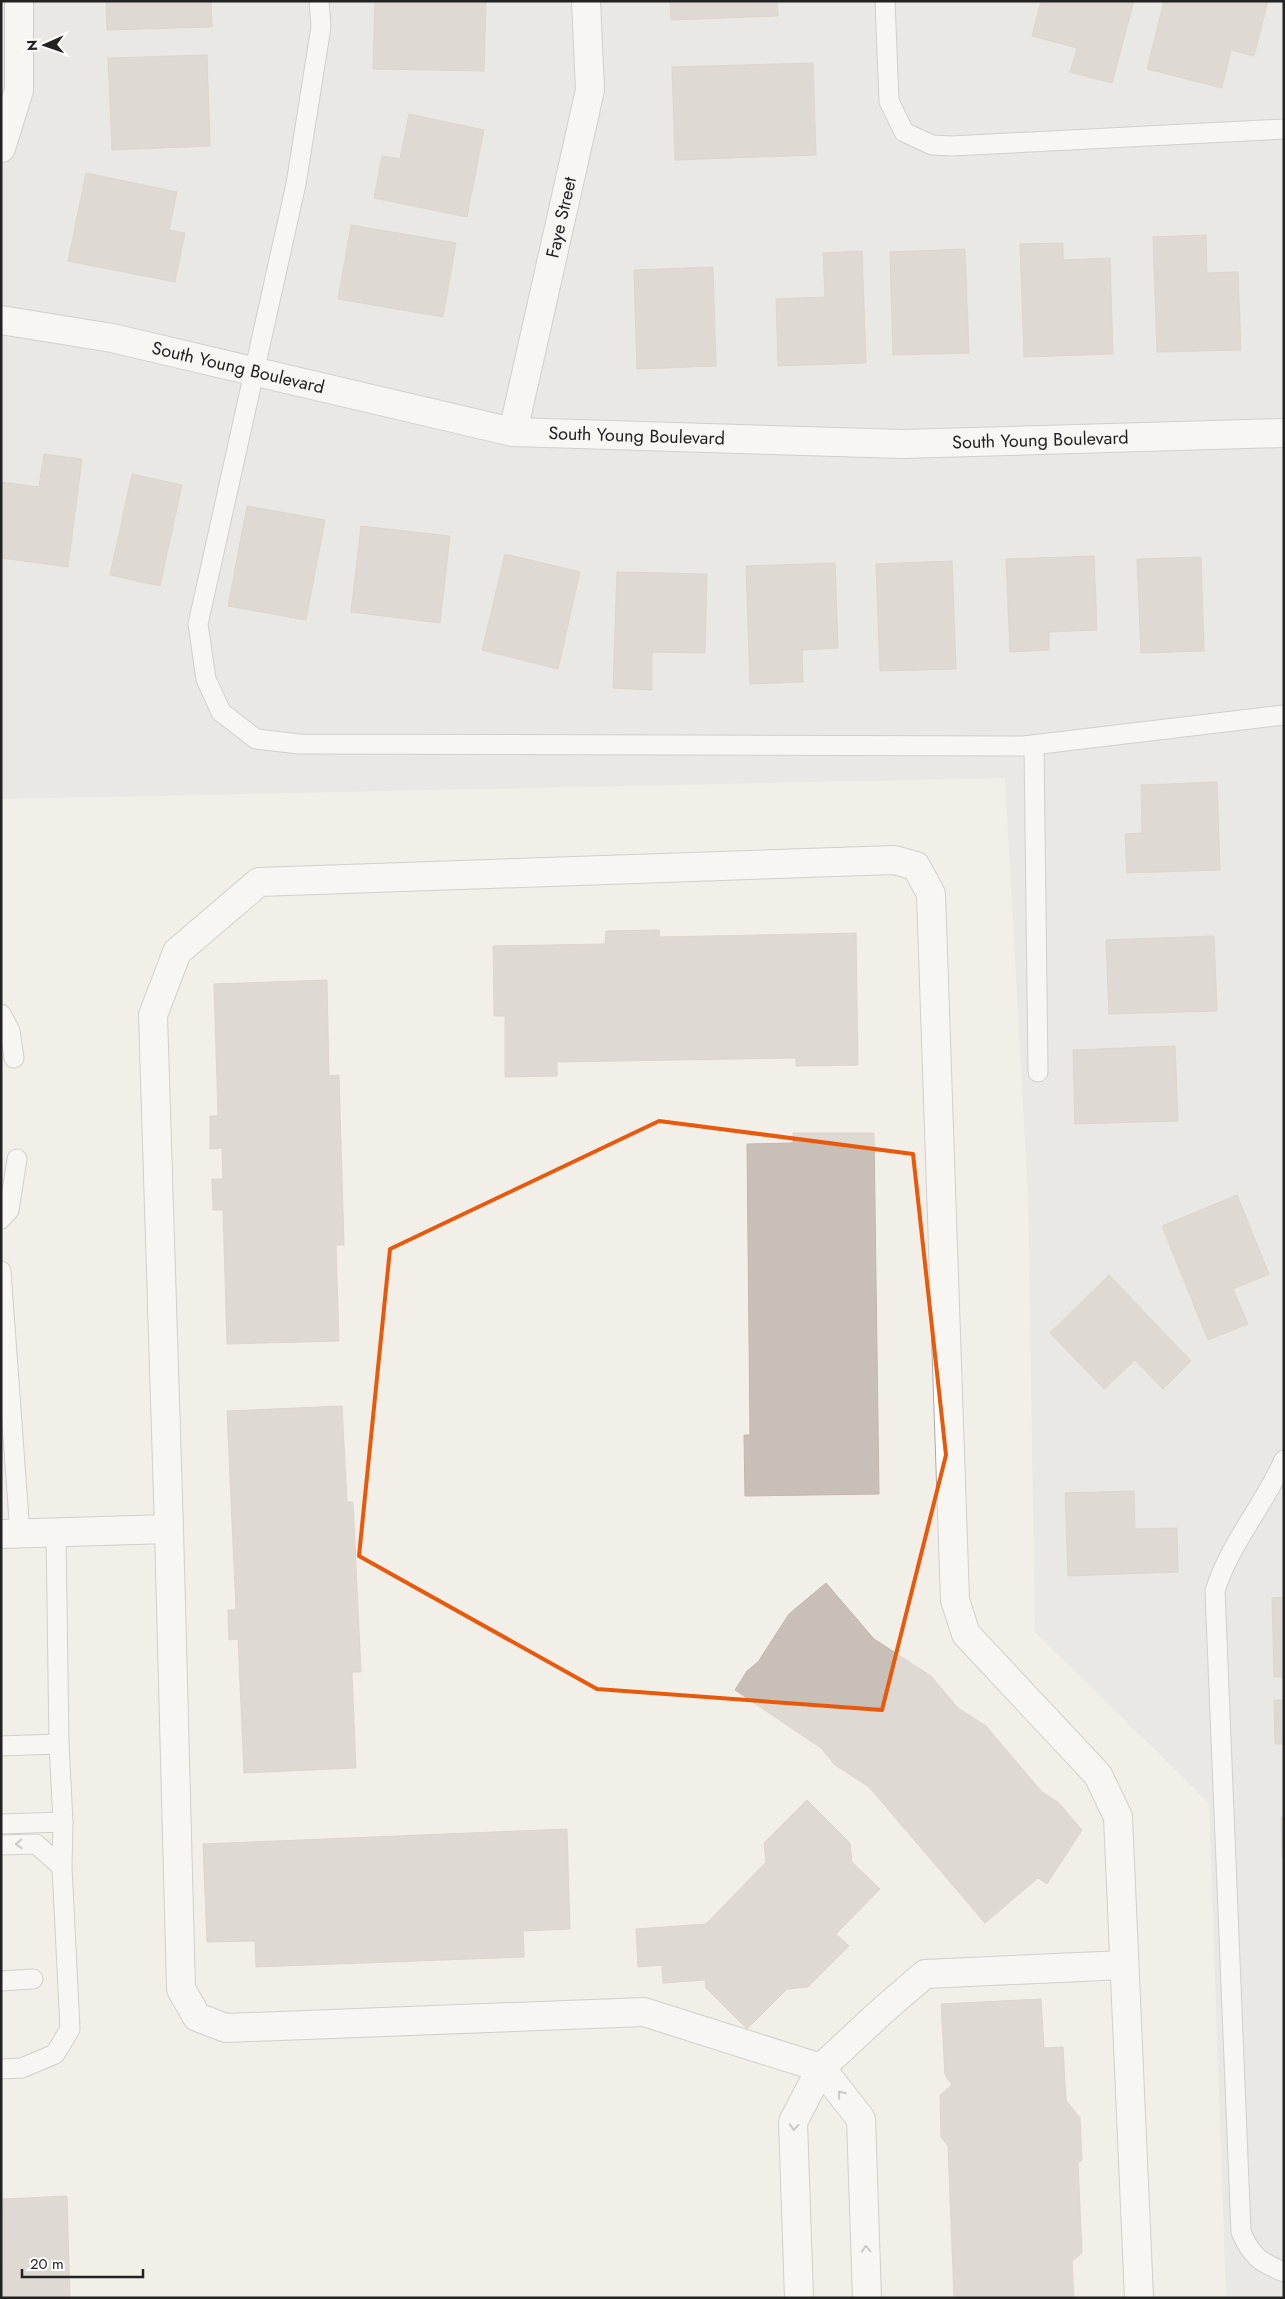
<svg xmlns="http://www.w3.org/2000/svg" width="1285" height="2299" viewBox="0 0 1285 2299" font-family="Jost,sans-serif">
<rect width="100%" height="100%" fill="#f2efe9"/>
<path fill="#e0dfdf" d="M1,1H1284V2298H1226L1209,1803L1035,1632L1028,1195L1005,778L1,799Z"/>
<g fill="#c7bfb8" stroke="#c4b6ab">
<path d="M106,1H211L212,27L107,30Z"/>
<path d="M375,1H486L484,71L373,69Z"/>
<path d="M670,1H777L778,16L671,20Z"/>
<path d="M1041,1H1134L1112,83L1070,72L1077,48L1032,36Z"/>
<path d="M1164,1H1268L1254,56L1231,50L1222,88L1147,69Z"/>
<path d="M207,55L210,146L112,150L108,58Z"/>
<path d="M813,63L816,155L675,160L672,67Z"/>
<path d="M409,114L484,130L467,217L374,198L382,156L400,159Z"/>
<path d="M86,173L177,192L169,230L185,233L175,282L68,261Z"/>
<path d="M351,225L456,243L443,317L338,299Z"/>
<path d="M1206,235L1207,273L1238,272L1241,350L1157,352L1153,237Z"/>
<path d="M1063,243V260L1110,258L1113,354L1024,357L1020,244Z"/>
<path d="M965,249L969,353L893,355L890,252Z"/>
<path d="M862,251L866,363L778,366L776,299L825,297L823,253Z"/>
<path d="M713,267L716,366L637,369L634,270Z"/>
<path d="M44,454L82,459L68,567L1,558V482L39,487Z"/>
<path d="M132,474L182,485L160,586L110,575Z"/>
<path d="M247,506L325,520L306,620L228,606Z"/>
<path d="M361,526L450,536L440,623L351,612Z"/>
<path d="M505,554L580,572L558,669L482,650Z"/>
<path d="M1094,556L1097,630L1049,632V650L1010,652L1006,559Z"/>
<path d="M1201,557L1204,651L1141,653L1137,559Z"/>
<path d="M952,561L956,669L880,671L876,564Z"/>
<path d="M835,563L838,648L802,650L803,682L750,684L746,566Z"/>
<path d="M617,572L707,574L705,653L652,652V690L613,688Z"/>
<path d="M1217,782L1220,870L1127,873L1125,834L1142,833L1141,785Z"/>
<path d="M659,930L660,937L856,933L858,1065L796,1066V1058L557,1062V1076L505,1077V1016H494L493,946L605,944L606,931Z"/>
<path d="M1214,936L1217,1011L1109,1014L1106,940Z"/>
<path d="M327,980L329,1076L339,1075L344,1245H336L339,1341L227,1344L223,1210H213L212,1179H223L222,1148L210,1149V1116H218L214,984Z"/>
<path d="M1175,1046L1178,1121L1075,1124L1073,1050Z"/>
<path d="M793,1133H874L879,1494L745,1496L744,1435H750L747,1144L793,1143Z"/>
<path d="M1237,1195L1269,1274L1233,1289L1248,1324L1208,1340L1162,1226Z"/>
<path d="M1109,1275L1191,1361L1163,1389L1135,1360L1104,1389L1050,1333Z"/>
<path d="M342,1406L347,1502H353L361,1672H352L356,1768L244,1773L238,1639L229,1640L228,1610H236L227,1411Z"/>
<path d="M1134,1491L1135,1529L1177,1528L1178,1572L1068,1576L1065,1493Z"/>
<path d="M826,1583L874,1639L931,1676L958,1708L986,1726L1042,1792L1058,1802L1082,1830L1047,1884L1038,1878L985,1923L869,1787L835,1765L821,1748L735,1690L747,1671L758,1662L789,1614Z"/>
<path d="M1284,1597V1677H1274L1272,1598Z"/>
<path d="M1274,1700H1284V1744H1275Z"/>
<path d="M807,1800L850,1843L852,1862L880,1889L836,1934L849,1946L808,1987L787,1989L747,2029L706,1988L705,1980L663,1983L662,1965L638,1967L636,1929L706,1924L766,1862L764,1843Z"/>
<path d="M1281,1817H1284V1857H1282Z"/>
<path d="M567,1829L570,1929L523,1931L524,1957L256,1967L255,1941L207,1942L203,1844Z"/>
<path d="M1041,1999L1044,2048L1063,2047L1066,2100L1080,2118L1082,2160L1078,2163L1082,2253L1072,2261L1074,2298H954L948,2146L941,2137L940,2095L952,2085L945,2075L941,2004Z"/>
<path d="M67,2196L70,2298H1L3,2199Z"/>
</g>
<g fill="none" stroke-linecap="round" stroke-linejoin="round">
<g stroke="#a9a9a9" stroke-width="21">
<g id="lane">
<path d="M319,1L321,27L296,184L198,624L206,679L221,712L256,739L299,744L1024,746L1284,715"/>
<path d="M885,1L889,101L904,132L932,145L952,146L1284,129"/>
<path d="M1034,745L1038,1072"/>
<path d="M1,1014L10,1031L14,1058"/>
<path d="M1,1219L9,1210L17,1159"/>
<path d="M1,1271L20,1534"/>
<path d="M1284,1460C1264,1505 1229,1545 1215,1591L1241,2232C1252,2257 1260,2262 1284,2272"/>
<path d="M56,1533L59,1744"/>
<path d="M1,1746L59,1744L63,1822"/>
<path d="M1,1824L63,1822L62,1867L70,2029L55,2054L22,2068L1,2069"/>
<path d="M1,1845L36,1844L62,1867"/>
<path d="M1,1981L33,1979"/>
</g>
</g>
<g stroke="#a9a9a9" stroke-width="30">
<g id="street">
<path d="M1,148L19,90V1"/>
<path id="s1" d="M1,320L112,338L513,432L902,444L1284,433"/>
<path id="s2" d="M513,432L590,90L586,1"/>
<path d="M169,1529L153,1015L177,952L259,882L894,860L916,866L931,894L955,1600L966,1634L1098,1775L1118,1817L1139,2298"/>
<path d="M1,1534L169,1529L181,1989L197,2017L226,2028L644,2012L821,2068L861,2119L867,2298"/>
<path d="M799,2298L793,2122L821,2068L881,2012L925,1974L1123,1965"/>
</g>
</g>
<use href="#lane" stroke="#fff" stroke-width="19"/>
<use href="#street" stroke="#fff" stroke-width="28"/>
</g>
<defs><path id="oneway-chevron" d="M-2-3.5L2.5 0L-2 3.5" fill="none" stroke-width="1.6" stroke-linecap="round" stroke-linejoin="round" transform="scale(1.25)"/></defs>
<g stroke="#9c9c9c">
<use href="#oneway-chevron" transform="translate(19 1844) rotate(178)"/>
<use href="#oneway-chevron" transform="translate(841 2094) rotate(-129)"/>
<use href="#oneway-chevron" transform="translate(794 2127) rotate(93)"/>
<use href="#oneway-chevron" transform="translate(866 2249) rotate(-92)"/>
</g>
<path d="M0 0H1285V2299H0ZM659,1121L913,1154L946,1455L882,1710L597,1689L359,1556L390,1249Z" fill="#f2efe9" fill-opacity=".55" fill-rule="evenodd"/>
<path fill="none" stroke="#e8590c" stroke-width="4" stroke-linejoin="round" d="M659,1121L913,1154L946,1455L882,1710L597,1689L359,1556L390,1249Z"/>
<g text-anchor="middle" stroke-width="4" stroke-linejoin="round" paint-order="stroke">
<g font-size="18" fill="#222" stroke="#fff">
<text dy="6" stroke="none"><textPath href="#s2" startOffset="220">Faye Street</textPath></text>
<text dy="6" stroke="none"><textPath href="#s1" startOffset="242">South Young Boulevard</textPath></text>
<text dy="6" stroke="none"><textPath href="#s1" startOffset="648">South Young Boulevard</textPath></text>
<text dy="6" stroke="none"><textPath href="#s1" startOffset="1052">South Young Boulevard</textPath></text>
</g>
</g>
<rect width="1285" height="2299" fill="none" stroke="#222222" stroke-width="5"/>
<g transform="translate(45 45) rotate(268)" stroke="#ffffff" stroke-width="4" paint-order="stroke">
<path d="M0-4L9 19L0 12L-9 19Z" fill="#222222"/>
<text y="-8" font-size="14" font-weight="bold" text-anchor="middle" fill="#222222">N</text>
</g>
<path d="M22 2269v8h121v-8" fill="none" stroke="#222222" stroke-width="2.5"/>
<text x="30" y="2269" font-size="15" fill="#222222" stroke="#ffffff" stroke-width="4" paint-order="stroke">20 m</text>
</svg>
